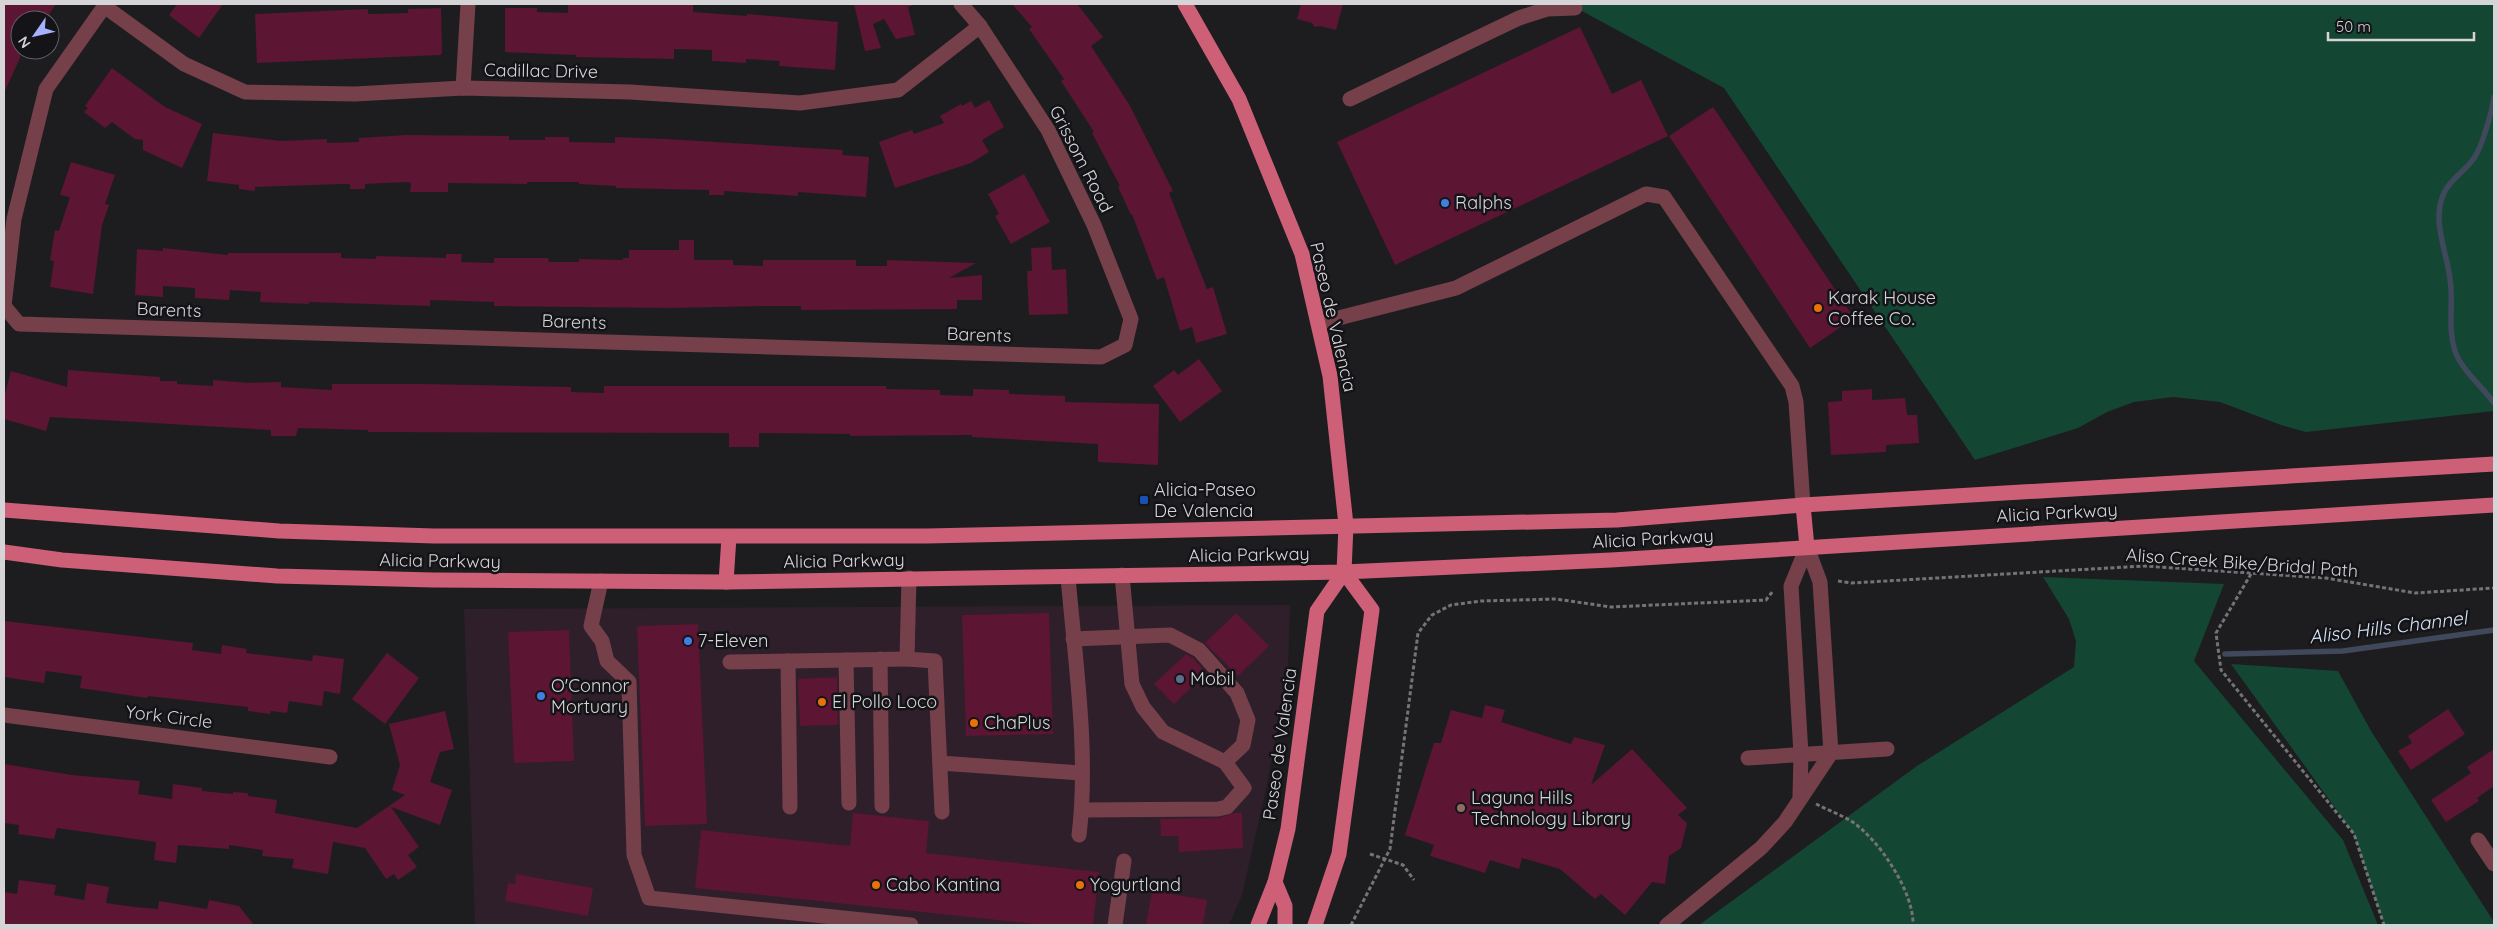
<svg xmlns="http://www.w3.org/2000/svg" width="2498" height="929" viewBox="0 0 2498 929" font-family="Quicksand,sans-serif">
<rect width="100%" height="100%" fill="#1d1d20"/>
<path fill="#2e1f2a" d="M1290,605L1288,667L1267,785L1242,895L1229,925H475L464,609Z"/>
<g fill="#144634">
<path d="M1569,4H2494V411L2306,432L2281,425L2220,402L2173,397L2134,402L2107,412L2078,428L1975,460L1724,88Z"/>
<path d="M2043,577L2224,584L2194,661L2343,840L2378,925H1699L1917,766L2074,667L2076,641L2069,619Z"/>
<path d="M2231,664L2338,671L2371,731L2494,922V925H2384L2354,834Z"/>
</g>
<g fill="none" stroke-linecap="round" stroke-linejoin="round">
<g stroke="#40485c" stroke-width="5.5">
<path d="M2494,97C2492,112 2483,142 2476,155C2468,170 2451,177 2444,193C2431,220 2447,252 2450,279C2454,303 2447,327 2455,351C2462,371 2482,386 2494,403"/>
<path d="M2225,654L2343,651L2494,630"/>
</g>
</g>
<g fill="#5c1532">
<path d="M4,4H56L45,20H20V58L4,93Z"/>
<path d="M177,4H223L199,38L169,15Z"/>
<path d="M568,4H693V12L747,16V14L838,22L835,70L779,66L780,61L746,59V63L712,61V50L674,49V59L576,57V55L505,52V8H537V12L568,13Z"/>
<path d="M854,4H916L908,7L915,35L896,39L884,19L873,24L881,48L865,51Z"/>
<path d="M1012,4H1077L1103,37L1091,46L1129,104L1173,191L1169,193L1207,289L1213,287L1227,334L1196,343L1192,327L1180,331L1164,277L1157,280L1132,214L1131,215L1118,187L1120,186L1092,133L1094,132L1061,81L1064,79L1029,29L1032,27Z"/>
<path d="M1301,4H1343L1336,30L1320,26L1315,27L1312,23L1297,19Z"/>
<path d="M441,8L442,53L440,55L257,63L255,14L368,9V14L408,13V9Z"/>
<path d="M1580,27L1612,94L1641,80L1668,136L1395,265L1337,142Z"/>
<path d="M112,68L165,107L202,124L182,168L143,150V140L135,139L112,122L105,128L84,112L88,108L85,106Z"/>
<path d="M989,100L1004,127L982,140L989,152L971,163L895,188L879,142L912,130L914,134L944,123L940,116L961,104L962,106L971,101L975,108Z"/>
<path d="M1713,107L1854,318L1810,348L1669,136Z"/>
<path d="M213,133L281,141L327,139V143L359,142V138L407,135L509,136V140H545V137H569V142L615,143V137L666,139L843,150L842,155L869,157L866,197L798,192V196L724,191V195H709V190L616,188V186L579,184V182H527V184L448,183V192H410L411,183L407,182L365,184V189H350V184H342L255,187V191L239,189V185L207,181Z"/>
<path d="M71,162L115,175L105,204L109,205L102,225L93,294L50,287L54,261L50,260L55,230L59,231L70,197L60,195Z"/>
<path d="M1024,174L1050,222L1011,244L995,216L999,214L988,194Z"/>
<path d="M679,240H694V260H733V265L763,266V260H856V266H887V260L976,263L949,278L982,275V300H957V309L801,310V306H767L671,308L494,306V302L430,300V306L309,302V304L260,302L261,292L230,290L229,300L195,298V288L163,286V297L135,295L137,249L163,251V248L228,255V253H341V258L376,259V256L446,258V254H462L461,262L494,263V258H548L549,262H579V259L623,260V258H629V250H679Z"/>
<path d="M1051,247L1052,270L1066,269L1068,314L1029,315L1027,271H1032L1031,248Z"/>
<path d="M1199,359L1222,391L1180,422L1153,386L1174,370L1178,375Z"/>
<path d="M68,370L160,377V381H177V384L213,386V380L249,383L281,382V387L332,390V384H424L571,387V392L604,393V386H886V389L940,390V395L973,396V389L1009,390V394L1065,396V402L1159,404L1158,465L1098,462V444L972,437V435L850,436V434L759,433V447H729V433L368,432V430L298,428L296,436H271V430L50,417L46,431L4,419V397L11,371L67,387Z"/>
<path d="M1872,389V400L1905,398L1907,415H1917L1919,443L1886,445V452L1831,455L1828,402L1842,401V391Z"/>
<path d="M1049,613L1053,734L966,736L962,615Z"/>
<path d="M1236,613L1269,646L1238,676L1205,643Z"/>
<path d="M4,621L193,643L192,650L221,654L222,645L247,649L246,653L312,661L313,655L344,659L340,694L324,691L322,706L289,701L287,713L271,711L270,714L248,711V707L148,696L147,698L80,688L82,676L46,671L44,683L4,677Z"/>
<path d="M698,624L707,824L645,826L637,626Z"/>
<path d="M569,630L574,761L514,763L508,632Z"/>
<path d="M387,653L419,678L385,724L352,699Z"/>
<path d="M1186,654L1193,658L1206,673L1174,704L1154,684Z"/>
<path d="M837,677L838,725L800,726L798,679Z"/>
<path d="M1485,705L1505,710L1501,722L1571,744L1574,737L1605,745L1591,785L1632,749L1687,808L1678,815L1687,823L1681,848L1669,856L1665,884L1652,882L1625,915L1601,894L1595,899L1560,869L1522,858L1519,869L1490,860L1485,873L1430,856L1434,845L1405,835L1434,743H1441L1451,710L1482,718Z"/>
<path d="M2448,709L2465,734L2411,770L2398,751L2412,743L2408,736Z"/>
<path d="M445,711L454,749L440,752L430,782L452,790L440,825L391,807L419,847L408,855L417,867L398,880L394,874L386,879L365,848L333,842L328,874L292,868L294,859L262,856L263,850L229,845V849L178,845L176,863L154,860L156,842L57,828L54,839L18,834L19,825L4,823V764L72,775L140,781L138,794L172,799L173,784L202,788V791L233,794V792L248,793V796L277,800L275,813L357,828L405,795L392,790L400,765L389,724Z"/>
<path d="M2494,749V786L2477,798L2479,801L2446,822L2431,800L2471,773L2467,767Z"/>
<path d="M853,813L929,821L926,853L1099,872L1093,925H1044L695,888L701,830L850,846Z"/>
<path d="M1234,813H1242L1243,848L1179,852L1178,836H1161L1160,819L1218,818Z"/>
<path d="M516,874L593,888L588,916L505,901L508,883L515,884Z"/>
<path d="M19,880L56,885L54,895L84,900L87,883L109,887L106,903L134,907L158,909L159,901L207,909L209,900L239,906L254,925H4V892L17,894Z"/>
<path d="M1152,891L1207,900L1203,925H1146Z"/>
</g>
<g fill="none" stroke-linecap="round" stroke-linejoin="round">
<g stroke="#747477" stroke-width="3" stroke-dasharray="4 2.5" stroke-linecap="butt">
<path d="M2251,574L2216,633L2221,670L2354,834L2384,925"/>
<path d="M1838,581L1851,583L2144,566L2326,578L2415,593L2494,588"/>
<path d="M1816,804C1828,810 1841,815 1851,821C1879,839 1914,892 1913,925"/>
<path d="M1370,854L1403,865L1414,880"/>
<path d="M1351,925L1390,849L1418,633L1432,615L1451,605L1481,601L1556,599L1611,607L1766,600L1773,591"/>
</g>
<g stroke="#75404a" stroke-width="15">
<path d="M106,4L46,89L14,219L4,306L19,324L1101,357L1125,345L1131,319L1094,225L1048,130L980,26L961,4"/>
<path d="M104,6L184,64L245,92L355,94L463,88L630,92L800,103L898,90L980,26"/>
<path d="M463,88L468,4"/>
<path d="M1350,99L1519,18L1547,9L1575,8"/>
<path d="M1319,323L1456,288L1646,194L1664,197L1792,386L1796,402L1803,505"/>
<path d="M1068,577C1075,659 1089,754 1079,835"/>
<path d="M909,578L907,659L935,661L942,812"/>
<path d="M601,581L591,626L602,641L607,661L629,682L634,855L649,898L911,925"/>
<path d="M1073,639L1170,635L1199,650L1237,693L1248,720L1243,745L1225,762"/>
<path d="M880,659L882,806"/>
<path d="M846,660L849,803"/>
<path d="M788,661L790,807"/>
<path d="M730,662L907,659"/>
<path d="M4,715L330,757"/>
<path d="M1748,758L1887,749"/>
<path d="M940,763L1081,773"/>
<path d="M1800,796L1801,754L1791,586L1807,547"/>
<path d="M1082,810L1218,809L1227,807L1244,788L1225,762L1163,732L1143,707L1132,684L1122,575"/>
<path d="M2478,840L2494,864"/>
<path d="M1115,925L1124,861"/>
<path d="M1667,925L1761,848L1785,822L1831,753L1820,582L1807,547"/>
</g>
<g stroke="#cd5f76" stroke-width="15">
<path d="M1185,4L1239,99L1302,254L1330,376L1346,525L1344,572L1317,611L1288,829L1275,882L1258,925"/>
<path d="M1803,505L1807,547"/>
<path d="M4,510L279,531L434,536H927L1617,520L1803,505L2494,464"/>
<path d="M4,552L62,560L277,576L433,580L726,582L1344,572L1611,560L2494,505"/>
<path d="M726,582L729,537"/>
<path d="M1275,882L1285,906V925"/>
<path d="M1315,925L1339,854L1372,610L1344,572"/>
</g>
</g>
<g fill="#3f7fe0" stroke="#141317" stroke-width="2">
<circle cx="1445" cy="203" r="5"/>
<circle cx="688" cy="641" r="5"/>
<circle cx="541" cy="696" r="5"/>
</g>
<g fill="#e8710a" stroke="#141317" stroke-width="2">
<circle cx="1818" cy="308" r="5"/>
<circle cx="822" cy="702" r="5"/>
<circle cx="974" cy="723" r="5"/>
<circle cx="876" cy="885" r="5"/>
<circle cx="1080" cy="885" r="5"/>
</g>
<rect fill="#1a4fb4" stroke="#141317" stroke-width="2" x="1139" y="495" width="10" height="10" rx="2.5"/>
<circle fill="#5c6f8a" stroke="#141317" stroke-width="2" cx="1180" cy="679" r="5"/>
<circle fill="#8d6e63" stroke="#141317" stroke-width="2" cx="1461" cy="808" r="5"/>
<g text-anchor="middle" stroke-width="5" stroke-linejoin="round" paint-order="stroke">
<g font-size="18" fill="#d5d5d7" stroke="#141317">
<text transform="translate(541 71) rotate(1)" y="6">Cadillac Drive</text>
<text transform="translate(1081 159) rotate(63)" y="6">Grissom Road</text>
<text transform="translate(169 310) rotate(2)" y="6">Barents</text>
<text transform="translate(1333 317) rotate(77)" y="6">Paseo de Valencia</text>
<text transform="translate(574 322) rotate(2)" y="6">Barents</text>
<text transform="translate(979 335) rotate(2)" y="6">Barents</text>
<text transform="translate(2057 513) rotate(-3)" y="6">Alicia Parkway</text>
<text transform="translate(1653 539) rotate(-3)" y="6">Alicia Parkway</text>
<text transform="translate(1249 555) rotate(-1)" y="6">Alicia Parkway</text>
<text transform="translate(440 561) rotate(1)" y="6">Alicia Parkway</text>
<text transform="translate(844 561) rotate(-1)" y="6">Alicia Parkway</text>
<text transform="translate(2242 563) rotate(4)" y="6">Aliso Creek Bike/Bridal Path</text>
<text transform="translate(169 717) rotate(7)" y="6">York Circle</text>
<text transform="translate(1280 744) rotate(-82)" y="6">Paseo de Valencia</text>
</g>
<g font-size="18" fill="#d5d5d7" stroke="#141317" text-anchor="start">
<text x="1455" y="209">Ralphs</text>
<text x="1828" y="304">Karak House<tspan x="1828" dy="21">Coffee Co.</tspan></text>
<text x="1154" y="496">Alicia-Paseo<tspan x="1154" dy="21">De Valencia</tspan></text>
<text x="698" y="647">7-Eleven</text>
<text x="1190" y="685">Mobil</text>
<text x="551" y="692">O'Connor<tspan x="551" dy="21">Mortuary</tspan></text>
<text x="832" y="708">El Pollo Loco</text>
<text x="984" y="729">ChaPlus</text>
<text x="1471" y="804">Laguna Hills<tspan x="1471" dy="21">Technology Library</tspan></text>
<text x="886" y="891">Cabo Kantina</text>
<text x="1090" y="891">Yogurtland</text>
</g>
<g font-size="19" font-style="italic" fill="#d7e5f6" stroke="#141317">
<text transform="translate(2388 627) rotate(-7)" y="7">Aliso Hills Channel</text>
</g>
</g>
<rect width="2498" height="929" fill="none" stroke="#d5d5d7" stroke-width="10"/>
<g transform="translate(35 35) rotate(236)"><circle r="24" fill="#141317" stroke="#616164"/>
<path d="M0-4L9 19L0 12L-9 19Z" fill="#a5b1fc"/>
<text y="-8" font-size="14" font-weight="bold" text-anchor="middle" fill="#d5d5d7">N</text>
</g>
<path d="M2328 32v8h146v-8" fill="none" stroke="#d5d5d7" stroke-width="2.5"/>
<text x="2336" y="32" font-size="15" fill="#d5d5d7" stroke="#141317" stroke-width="4" paint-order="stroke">50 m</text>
</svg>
